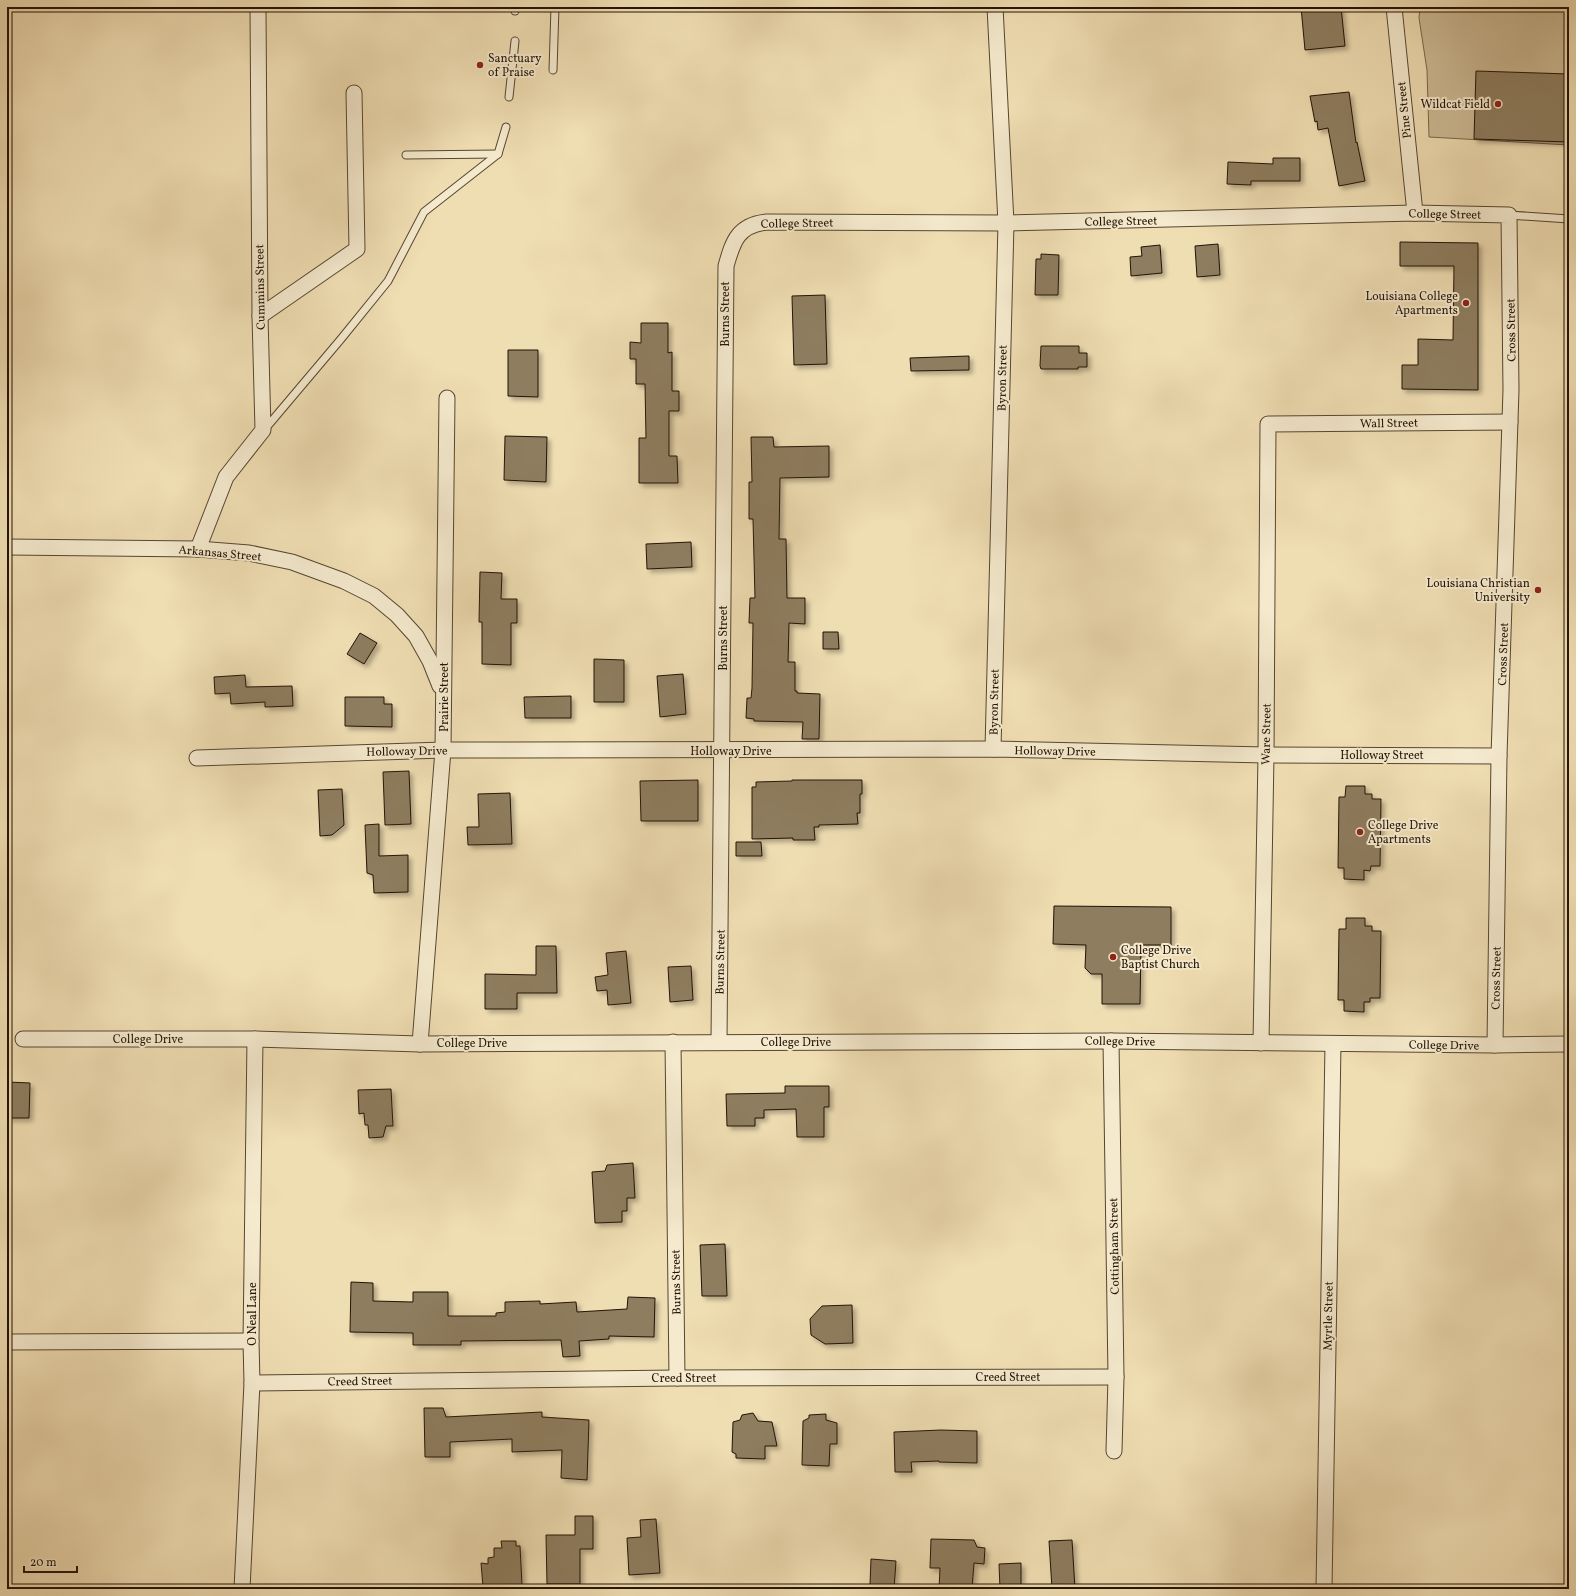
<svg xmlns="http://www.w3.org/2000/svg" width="1576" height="1596" viewBox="0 0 1576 1596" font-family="Vollkorn,serif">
<defs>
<filter id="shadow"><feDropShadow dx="3.5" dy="3.5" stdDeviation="2" flood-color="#0004"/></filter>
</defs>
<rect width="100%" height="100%" fill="#f0deb3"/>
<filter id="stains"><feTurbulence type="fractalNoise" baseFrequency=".005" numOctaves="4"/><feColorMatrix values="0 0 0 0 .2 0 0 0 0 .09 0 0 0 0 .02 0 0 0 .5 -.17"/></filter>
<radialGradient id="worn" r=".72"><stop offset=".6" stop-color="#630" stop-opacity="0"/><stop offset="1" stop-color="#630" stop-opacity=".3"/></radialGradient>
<path fill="#cdbb95" stroke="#78674d" d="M1420,7H1569V145L1429,137L1427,70L1419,18Z"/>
<g fill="#8e7d5f" stroke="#231305" filter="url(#shadow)">
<path d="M1301,7H1341L1345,46L1305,50Z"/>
<path d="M1476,71L1569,74V142L1474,139Z"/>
<path d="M1349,92L1356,143L1357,142L1365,181L1339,186L1328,128L1318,130L1317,121L1315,122L1310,96Z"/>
<path d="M1273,158H1300V181H1251V185L1227,184L1228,162L1273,164Z"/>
<path d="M1400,242L1478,243V390L1402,389V365H1418V339L1453,340L1454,266H1400Z"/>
<path d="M1218,244L1220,275L1197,277L1195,246Z"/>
<path d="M1160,245L1162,273L1131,276L1130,257L1142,256L1141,247Z"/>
<path d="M1041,254L1059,255L1058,295H1035L1036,259H1041Z"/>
<path d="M825,295L827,364L794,365L792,296Z"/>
<path d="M641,323H668V353L672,352V391H679V411H669V456H677L678,483H639V438H646L645,384H636V359H630V342L641,343Z"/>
<path d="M1041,346H1079V353H1087V367H1078V369H1041L1040,366Z"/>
<path d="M508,350H538V397L508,396Z"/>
<path d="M969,356V370L911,371L910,358Z"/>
<path d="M505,436L547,437L546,482L504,480Z"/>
<path d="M751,437H773L774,447L829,446V477L780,478L779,539H786L787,598H805V624L789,623L788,662H795V691H797V693L820,694L819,739H802L803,722L754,721V719L746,718L747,698H751L752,688L753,623H749L750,598H755L753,519H749V482H752Z"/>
<path d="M691,542L692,567L647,569L646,544Z"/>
<path d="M480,572L502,573L501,599H517V623H511V665L482,664V622H479Z"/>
<path d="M823,632H838L839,649H823Z"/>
<path d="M360,633L377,643L364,664L347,654Z"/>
<path d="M594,659L624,660V702H594Z"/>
<path d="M683,674L686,714L660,717L657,676Z"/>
<path d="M245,675L246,687L292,686L293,706L265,707V702L231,704L230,693L215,694L214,677Z"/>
<path d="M571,696V718H525L524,697Z"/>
<path d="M345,697H384V704H392V727L345,726Z"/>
<path d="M409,771L411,824L385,825L383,772Z"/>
<path d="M698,780V821H641L640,781Z"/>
<path d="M792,780H862V794H860V813H857L858,824L819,825V827H814L815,840H793V838L752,839V787H756V782L792,781Z"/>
<path d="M1346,786H1365V794H1372V799H1381L1380,866H1371L1370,871L1364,870V880L1344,879V868H1338L1339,797H1345Z"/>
<path d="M342,789L344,825L332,835L320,836L318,790Z"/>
<path d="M510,793L512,844L468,845L467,827H479L478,794Z"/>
<path d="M379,824V856L408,855V892L374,893L373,875L367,873L365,825Z"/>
<path d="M736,842H761L762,856H736Z"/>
<path d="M1054,906L1171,907V945H1141L1140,1004H1102V974H1091L1085,968L1086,945L1053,944Z"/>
<path d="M1346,918H1365V926H1372V931H1381L1380,998H1370V1002H1364V1012L1344,1011V1000H1338L1339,929H1346Z"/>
<path d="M536,946H556L557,993H517V1009H485V974L536,975Z"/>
<path d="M626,951L631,1003L608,1005L607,990L597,991L595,977L608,975L606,953Z"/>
<path d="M691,966L693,1000L670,1002L668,967Z"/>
<path d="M7,1082L30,1083L29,1118H7Z"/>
<path d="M785,1086H829V1107H824V1137H797L796,1109L764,1110V1118H755V1126H727L726,1094L785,1093Z"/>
<path d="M391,1089L393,1126H386L383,1137L369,1138L368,1125H365L364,1113L359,1114L358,1090Z"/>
<path d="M633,1163L635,1198H627V1211H622V1222L595,1223L592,1172L605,1171L607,1165Z"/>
<path d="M725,1244L727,1296H702L700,1245Z"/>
<path d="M351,1282L373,1283V1301L413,1302V1292H448V1316H496V1313L505,1312V1302L540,1301V1304L576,1302L577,1312L627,1309L628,1297L655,1298L654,1337L609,1336V1339L579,1341L580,1356L563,1357L561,1340L461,1341V1345H413V1333L350,1332Z"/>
<path d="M852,1305L853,1343L825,1344L811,1335L810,1319L822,1306Z"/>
<path d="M424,1408H443L446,1417L542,1412V1417L589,1420L587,1480L561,1478L562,1450L512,1452V1439L450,1442V1457H425Z"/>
<path d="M753,1413L758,1421L772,1422L777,1446H765V1459L736,1458V1454L732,1452L733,1422L740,1420L742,1415Z"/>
<path d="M826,1414V1420L837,1423V1444H830L829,1466L802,1465L803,1421L809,1418V1415Z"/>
<path d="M941,1430L977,1431V1463L939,1462V1461L911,1462L912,1472H895L894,1432Z"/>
<path d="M575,1516H593V1549H580V1584H547L546,1535H575Z"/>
<path d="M656,1519L660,1573L629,1575L627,1538L641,1537L640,1520Z"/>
<path d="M931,1539L974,1540L977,1547L985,1548L984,1564L974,1563L972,1589H939L940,1568H930Z"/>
<path d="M1072,1540L1075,1589H1052L1049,1541Z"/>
<path d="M501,1541H516V1546H520L522,1585L483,1587L481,1563L488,1564V1558L494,1557V1548H502Z"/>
<path d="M871,1559L896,1561L894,1589H877V1585H870Z"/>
<path d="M1021,1563V1589H1000L999,1564Z"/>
</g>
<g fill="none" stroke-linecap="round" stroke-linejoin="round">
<g stroke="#564630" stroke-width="9">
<g id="service">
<path d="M515,7V11"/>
<path d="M553,70L555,7"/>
<path d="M509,97L515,41"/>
<path d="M406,155L498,154"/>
<path d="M1509,215L1569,219"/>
<path d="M265,429L341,339L388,281L424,212L498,154L506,127"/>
</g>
</g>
<g stroke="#564630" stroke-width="17">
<g id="minor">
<path d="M1394,7L1415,213"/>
<path d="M260,316L357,249L354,93"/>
<path d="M7,547L198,549L249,553L292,562L344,581L374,596L397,615L416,636L430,661L440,686"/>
<path d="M198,549L226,477L263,430L260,316L258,7"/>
<path d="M993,749L1006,223L995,7"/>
<path d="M197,758L443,750L993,749L1266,755L1499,756"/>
<path d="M23,1039H255L420,1044L1111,1041L1495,1045L1569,1044"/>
<path d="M1111,1041L1116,1377L1114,1451"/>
<path d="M673,1042L677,1378"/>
<path d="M719,1042L726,266C733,241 738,225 767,222L1006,223L1415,213L1509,215L1511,390L1499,756L1495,1045"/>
<path d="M1261,1043L1266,755L1268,424L1510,422"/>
<path d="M420,1044L443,750L447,398"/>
<path d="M7,1342L251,1341"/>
<path d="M252,1383L677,1378L1116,1377"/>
<path d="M242,1589L252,1383L251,1341L255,1039"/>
<path d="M1324,1589L1333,1044"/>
</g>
</g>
<use href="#service" stroke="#f5eace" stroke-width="7"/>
<use href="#minor" stroke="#f5eace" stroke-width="15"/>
</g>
<g fill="#8f2418" stroke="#f5eace" stroke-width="1.5">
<circle cx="480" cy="65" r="4"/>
<circle cx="1498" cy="104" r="4"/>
<circle cx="1466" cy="303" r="4"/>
<circle cx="1538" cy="590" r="4"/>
<circle cx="1360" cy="832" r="4"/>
<circle cx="1113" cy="957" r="4"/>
</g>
<g text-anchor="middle" stroke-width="4" stroke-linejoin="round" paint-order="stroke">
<g font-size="12" fill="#231305" stroke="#f5eace" text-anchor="start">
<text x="488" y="62">Sanctuary<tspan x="488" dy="14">of Praise</tspan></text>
<text x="1490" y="108" text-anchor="end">Wildcat Field</text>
<text x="1458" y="300" text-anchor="end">Louisiana College<tspan x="1458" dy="14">Apartments</tspan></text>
<text x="1530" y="587" text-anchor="end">Louisiana Christian<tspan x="1530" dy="14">University</tspan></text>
<text x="1368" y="829">College Drive<tspan x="1368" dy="14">Apartments</tspan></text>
<text x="1121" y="954">College Drive<tspan x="1121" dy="14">Baptist Church</tspan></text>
</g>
<g font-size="12" fill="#231305" stroke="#f5eace">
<text transform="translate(1404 110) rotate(-96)" y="4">Pine Street</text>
<text transform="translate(1445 214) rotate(1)" y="4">College Street</text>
<text transform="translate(1121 221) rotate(-1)" y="4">College Street</text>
<text transform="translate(797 223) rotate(-1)" y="4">College Street</text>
<text transform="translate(260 287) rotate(-91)" y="4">Cummins Street</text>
<text transform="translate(725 314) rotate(-90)" y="4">Burns Street</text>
<text transform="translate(1511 330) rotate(-91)" y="4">Cross Street</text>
<text transform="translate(1002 378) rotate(-89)" y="4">Byron Street</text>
<text transform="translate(1389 423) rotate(-1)" y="4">Wall Street</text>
<text transform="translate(220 553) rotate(5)" y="4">Arkansas Street</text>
<text transform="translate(723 638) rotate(-90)" y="4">Burns Street</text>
<text transform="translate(1503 654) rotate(-88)" y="4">Cross Street</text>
<text transform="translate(444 697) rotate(-90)" y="4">Prairie Street</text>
<text transform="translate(994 702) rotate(-89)" y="4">Byron Street</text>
<text transform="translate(1266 734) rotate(-89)" y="4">Ware Street</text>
<text transform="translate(407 751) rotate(-1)" y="4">Holloway Drive</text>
<text x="731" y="755">Holloway Drive</text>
<text transform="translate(1055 751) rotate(1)" y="4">Holloway Drive</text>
<text x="1382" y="759">Holloway Street</text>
<text transform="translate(720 962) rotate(-89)" y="4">Burns Street</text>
<text transform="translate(1496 978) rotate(-89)" y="4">Cross Street</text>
<text x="148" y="1043">College Drive</text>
<text transform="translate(1120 1041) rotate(1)" y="4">College Drive</text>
<text x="796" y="1046">College Drive</text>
<text x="472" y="1047">College Drive</text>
<text transform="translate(1444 1045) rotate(1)" y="4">College Drive</text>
<text transform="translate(1114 1246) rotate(-91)" y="4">Cottingham Street</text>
<text transform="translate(676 1282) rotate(-91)" y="4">Burns Street</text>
<text transform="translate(252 1314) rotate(-90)" y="4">O Neal Lane</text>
<text transform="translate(1328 1316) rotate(-89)" y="4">Myrtle Street</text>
<text x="1008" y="1381">Creed Street</text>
<text x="684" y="1382">Creed Street</text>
<text transform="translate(360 1381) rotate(-1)" y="4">Creed Street</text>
</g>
</g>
<rect width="1576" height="1596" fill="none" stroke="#f0deb3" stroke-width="24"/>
<rect x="8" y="8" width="1560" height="1580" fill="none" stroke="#231305" stroke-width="2"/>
<rect x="12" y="12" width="1552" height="1572" fill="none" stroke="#231305"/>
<path d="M24 1566v6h53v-6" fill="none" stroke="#231305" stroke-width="2"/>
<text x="30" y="1566" font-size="12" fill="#231305" stroke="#f5eace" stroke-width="3" paint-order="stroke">20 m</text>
<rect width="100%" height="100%" filter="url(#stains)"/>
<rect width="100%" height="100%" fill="url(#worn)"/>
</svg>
